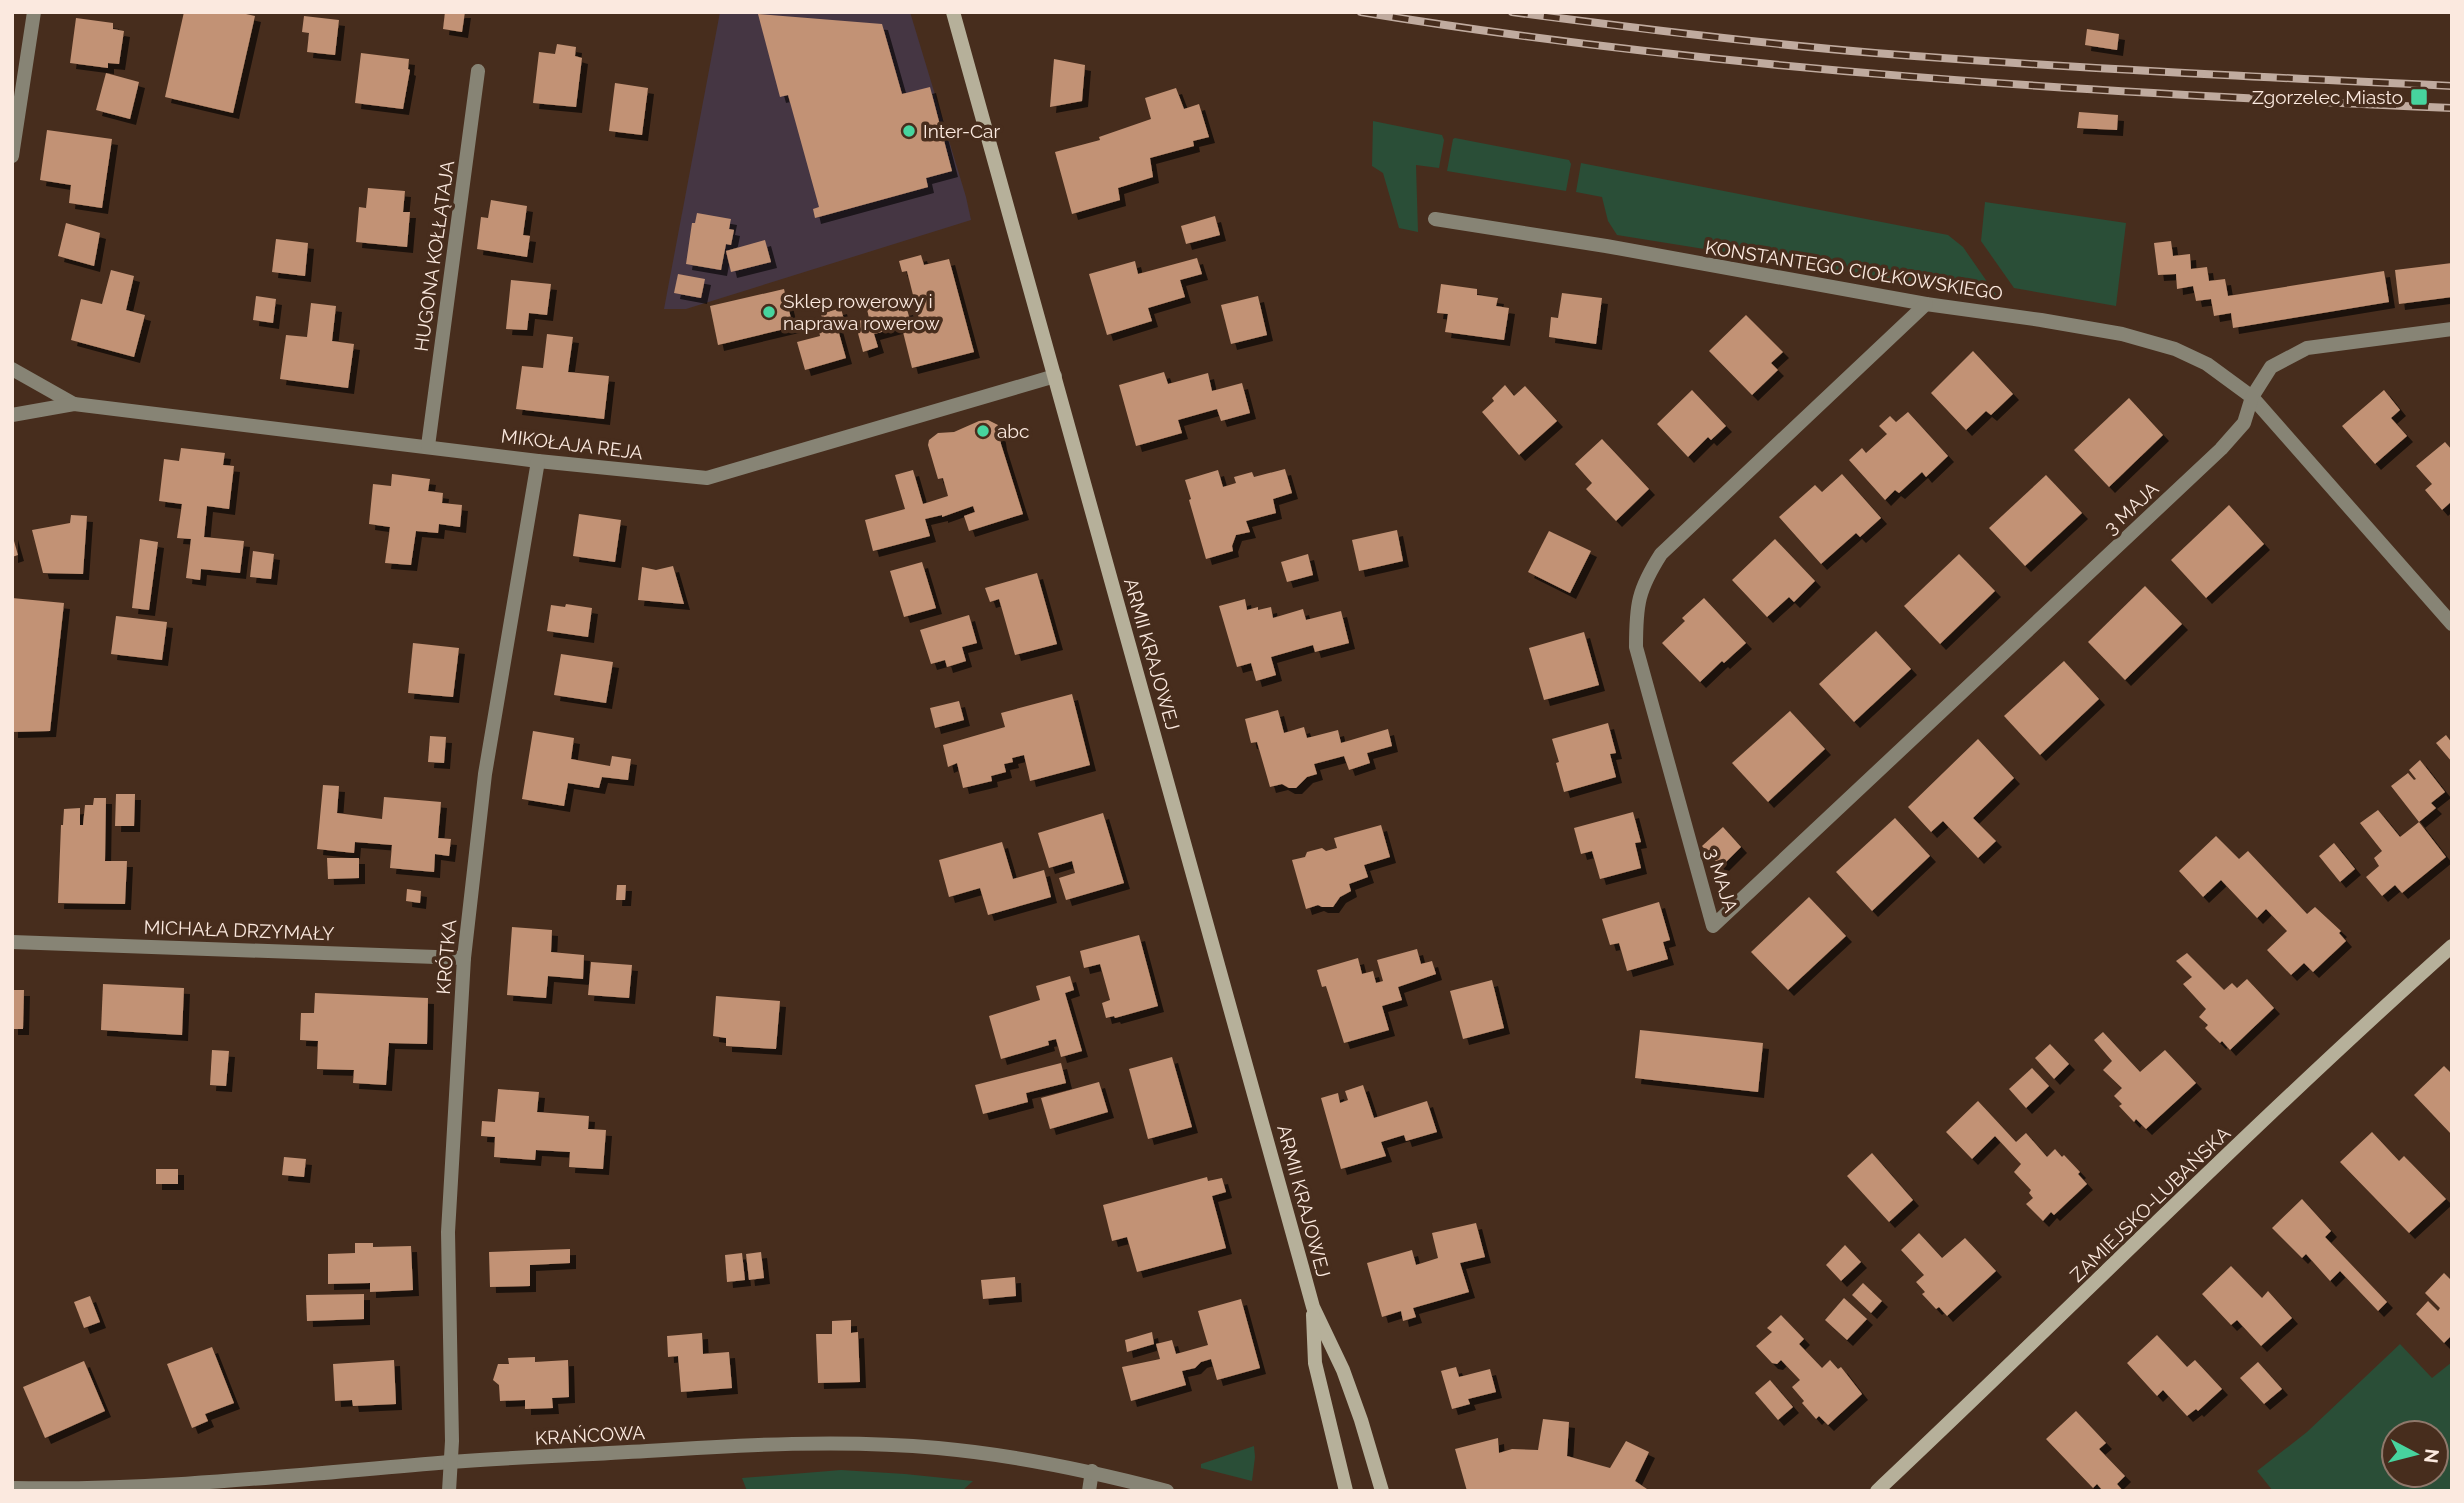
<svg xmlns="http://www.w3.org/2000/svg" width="2464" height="1503" viewBox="0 0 2464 1503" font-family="Raleway,sans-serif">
<defs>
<filter id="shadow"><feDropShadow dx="6" dy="6" stdDeviation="0" flood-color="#0009"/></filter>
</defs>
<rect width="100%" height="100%" fill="#472d1d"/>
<path fill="#453643" d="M720,12H910L966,197L971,220L686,309H664Z"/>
<g fill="#2a4e37" fill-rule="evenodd">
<path d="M1373,121L1442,135L1444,140L1439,168L1416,165L1418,232L1399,228L1383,173L1372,166Z"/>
<path d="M1455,138L1569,160L1571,164L1566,191L1447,171L1453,139Z"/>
<path d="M1581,163L1948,235L1963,247L1997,296L1617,235L1608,221L1602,197L1576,192Z"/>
<path d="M1985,202L2126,223L2116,306L2014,288L1981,241Z"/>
<path d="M2400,1344L2432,1378L2452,1362V1491H2273L2257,1471L2307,1432ZM2436,1433V1475H2394V1433Z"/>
<path d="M1254,1446L1255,1457L1252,1481L1201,1468V1464Z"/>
<path d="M841,1470L905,1474L973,1481L963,1490L956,1491H747L742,1478Z"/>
</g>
<g fill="#c29274" filter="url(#shadow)">
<path d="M184,12H237L255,16L233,113L165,97Z"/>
<path d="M445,12H465L462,32L443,29Z"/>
<path d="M758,14L882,24L902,94L930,87L952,171L926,178L928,187L815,218L813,209L819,207L788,95L780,97Z"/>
<path d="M304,16L339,20L335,55L307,52L309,33L302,32Z"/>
<path d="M76,18L113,23V29L124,31L119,64L108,63V68L70,63Z"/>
<path d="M2087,29L2119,34L2117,50L2085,45Z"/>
<path d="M557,44L576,47L575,56L582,58L576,107L533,103L539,52L555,54Z"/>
<path d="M361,53L409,59L408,69L410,70L403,109L355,103Z"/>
<path d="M1054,59L1085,65L1082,101L1050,107Z"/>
<path d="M106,73L139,82L130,119L96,110Z"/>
<path d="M615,83L648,88L642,135L609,131Z"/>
<path d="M1176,88L1184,109L1199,104L1209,137L1193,141L1194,146L1150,158L1153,177L1118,188L1120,200L1072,214L1055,152L1100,140L1099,137L1151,119L1145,98Z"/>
<path d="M2079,112L2118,115L2117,130L2077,128Z"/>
<path d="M47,130L112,139L102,208L69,203L71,185L40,180Z"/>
<path d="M368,188L405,191L403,212H410L407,247L356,242L359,207L366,208Z"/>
<path d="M491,200L527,206L523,235L530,236L527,257L477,249L481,217L488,218Z"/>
<path d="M697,213L731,219L729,229L734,230L731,245L726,244L721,270L686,264L692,223H695Z"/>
<path d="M1215,216L1220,235L1186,244L1181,226Z"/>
<path d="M66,223L100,233L94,266L58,256Z"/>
<path d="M276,239L308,243L305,276L272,272Z"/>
<path d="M765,240L771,262L731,272L726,251Z"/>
<path d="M2171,241L2173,256L2190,254L2191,269L2207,267L2209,281L2225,279L2228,296L2384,271L2389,302L2233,328L2231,313L2214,316L2211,299L2196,301L2193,286L2177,289L2176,274L2158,275L2154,243Z"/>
<path d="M921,255L924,265L949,259L974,352L912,368L903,332L921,327L907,271L902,272L899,261Z"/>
<path d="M1197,258L1202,274L1180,280L1185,297L1148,308L1152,321L1107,335L1089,274L1135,261L1138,274Z"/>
<path d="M2452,263V297L2399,304L2395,270Z"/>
<path d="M111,270L134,276L126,310L145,315L134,357L71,340L81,299L102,304Z"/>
<path d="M678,274L705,279L701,298L674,293Z"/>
<path d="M511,280L551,284L547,315L529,313L527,330L506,329Z"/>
<path d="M1441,284L1477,289V295L1498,298L1496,306L1509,308L1504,340L1445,332L1448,314L1437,313Z"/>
<path d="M784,289L793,327L718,345L710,306Z"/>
<path d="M1562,293L1602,298L1596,344L1549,337L1551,317L1558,318Z"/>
<path d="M256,296L276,299L273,323L253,320Z"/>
<path d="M1258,296L1267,335L1231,344L1221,305Z"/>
<path d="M896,297L899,311L907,309L911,324L874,334L878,347L863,352L855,322L869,318L866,305Z"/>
<path d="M311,303L336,306L332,341L354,344L348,388L280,379L286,335L307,337Z"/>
<path d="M841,308L845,324L837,326L846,358L805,370L797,342L820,336L819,331L825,329L821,314Z"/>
<path d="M1746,315L1783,352L1771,363L1778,370L1752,395L1709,351Z"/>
<path d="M547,334L573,337L568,372L609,376L604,419L516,409L522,366L543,368Z"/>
<path d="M1973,351L2013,394L1991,415L1986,411L1966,430L1931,393Z"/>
<path d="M1164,372L1168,384L1208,373L1212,391L1242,383L1250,413L1221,421L1217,409L1178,420L1182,433L1136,446L1119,385Z"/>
<path d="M1505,385L1514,396L1525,386L1557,421L1519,455L1482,412L1494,401L1492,398Z"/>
<path d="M1692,390L1726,426L1711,440L1708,437L1688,457L1657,424Z"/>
<path d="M2384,390L2400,410L2391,418L2407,436L2375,464L2342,426Z"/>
<path d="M2129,398L2163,435L2109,487L2074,450Z"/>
<path d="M1908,412L1948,456L1926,477L1922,472L1899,493L1895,490L1885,500L1849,460L1862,448L1866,453L1887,434L1879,426L1890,416L1896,422Z"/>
<path d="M988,420L998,425L1001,444L1023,514L969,531L964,516L975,512L973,506L942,517V515L925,519L930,536L873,551L865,520L905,509L895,475L913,470L923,504L948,496L943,478L938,479L928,445L929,440L938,433L954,432L979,421Z"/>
<path d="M1602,439L1649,489L1616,521L1586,489L1592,483L1575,464Z"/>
<path d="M2445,442L2452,450V501L2442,510L2425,490L2432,484L2416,466Z"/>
<path d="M181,448L225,453L223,465L234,466L229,509L207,506L204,537L244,541L240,573L201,569L200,580L186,578L191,539L177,538L182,504L159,501L164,459L179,461Z"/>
<path d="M1285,469L1292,493L1273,499L1276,513L1246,521L1250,532L1236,535L1232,546L1233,551L1206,559L1189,500L1191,499L1185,480L1218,470L1223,487L1236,483L1234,477L1252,472L1254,477Z"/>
<path d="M392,474L430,479L428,491L443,493L442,503L462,505L460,527L439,524L438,533L416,531L411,565L385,563L390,527L369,524L373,484L391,486Z"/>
<path d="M1842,474L1881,518L1860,537L1856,533L1821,564L1779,517L1815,485L1822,492Z"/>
<path d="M2046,475L2082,513L2025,566L1989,528Z"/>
<path d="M2229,505L2264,544L2206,598L2171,560Z"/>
<path d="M579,514L621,520L615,562L573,556Z"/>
<path d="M71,515L87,516L83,574L43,573L32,530L70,523Z"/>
<path d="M1397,530L1403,561L1359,571L1352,540Z"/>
<path d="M1549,531L1591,551L1570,593L1528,572Z"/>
<path d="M12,534L18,555L12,557Z"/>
<path d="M140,539L158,542L149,610L132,608Z"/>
<path d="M1775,539L1815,581L1794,602L1789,597L1767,617L1732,580Z"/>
<path d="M253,551L274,554L271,579L250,577Z"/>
<path d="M1308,554L1313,575L1287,582L1281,562Z"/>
<path d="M1959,554L1995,591L1940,644L1904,606Z"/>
<path d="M922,562L936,608L904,617L890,571Z"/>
<path d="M673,566L684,604L638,600L642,567L656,570Z"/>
<path d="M1037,573L1057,644L1015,655L999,599L990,602L985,588Z"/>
<path d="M2145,586L2182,624L2125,680L2088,642Z"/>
<path d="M12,598L64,603L50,731L12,732Z"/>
<path d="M1704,598L1746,643L1724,663L1722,661L1700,682L1662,643L1685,621L1682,618Z"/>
<path d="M1245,599L1247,610L1258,607V610L1271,607L1273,618L1303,609L1306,620L1341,611L1349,643L1315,652L1313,645L1271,657L1276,675L1256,681L1251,663L1237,667L1219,606Z"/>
<path d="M566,604L592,608L588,637L547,631L551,605L565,607Z"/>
<path d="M969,615L977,643L962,647L966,661L947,667L945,660L931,664L920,630Z"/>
<path d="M116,616L167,622L162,660L111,654Z"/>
<path d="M1876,631L1911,669L1854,722L1819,684Z"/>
<path d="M1584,632L1599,685L1544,700L1529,648Z"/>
<path d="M413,643L459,648L453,697L408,693Z"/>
<path d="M561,654L613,662L606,703L554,695Z"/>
<path d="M2064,661L2099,699L2040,755L2004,716Z"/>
<path d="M1072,694L1090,765L1030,781L1024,755L1012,758L1013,762L1004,764L1006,772L991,776L992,781L963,788L957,763L948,767L943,745L1005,727L1001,713Z"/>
<path d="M959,701L964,720L935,728L930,708Z"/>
<path d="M1278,710L1284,733L1304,727L1307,738L1338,730L1341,743L1388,729L1392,746L1367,753L1370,763L1349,770L1344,756L1314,764L1317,774L1307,777L1296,788H1289L1282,784L1270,787L1257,742L1251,743L1245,719Z"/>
<path d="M1790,711L1825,749L1768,802L1732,763Z"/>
<path d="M1608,723L1616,753L1610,754L1616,777L1564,792L1556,763L1559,762L1552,739Z"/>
<path d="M533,731L574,738L571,759L610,766L612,756L631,759L628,780L602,777L599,788L568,783L564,806L522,799Z"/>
<path d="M2446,735L2452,743V762L2436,743Z"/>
<path d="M430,736L446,737L444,763L428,762Z"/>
<path d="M1978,739L2014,778L1973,818L1996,841L1978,858L1943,821L1931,832L1908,807Z"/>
<path d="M2420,760L2445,792L2431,803L2436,808L2419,822L2391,786L2408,773L2414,780L2416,779L2409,770Z"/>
<path d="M323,785L339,786L337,813L382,819L384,797L441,802L438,838L451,839L449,856L435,854L434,872L390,868L392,845L355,842L354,853L317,849Z"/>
<path d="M116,794H135L134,826H115Z"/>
<path d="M94,798H106L105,861H127L125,904L58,903L61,825H63L64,809L80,808V825H83L85,805H93Z"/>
<path d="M2378,810L2400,837L2419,822L2446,857L2402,893L2395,885L2382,896L2366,877L2379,866L2374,858L2382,851L2360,823Z"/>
<path d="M1633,812L1641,842L1635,843L1641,868L1600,879L1592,851L1581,854L1574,828Z"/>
<path d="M1103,813L1124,883L1066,900L1059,878L1075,873L1072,861L1049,868L1038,833Z"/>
<path d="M1895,818L1930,856L1872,911L1836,872Z"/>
<path d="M1381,825L1390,857L1364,865L1368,877L1349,884L1351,891L1340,897L1333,907H1322L1318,905L1306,909L1292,860L1305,857L1307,852L1322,848L1326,851L1337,848L1334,838Z"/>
<path d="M1723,827L1741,847L1721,867L1702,846Z"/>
<path d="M2216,836L2239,859L2248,851L2307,914L2315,907L2341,931L2339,933L2346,941L2313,972L2304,963L2291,975L2267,950L2287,931L2266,909L2257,918L2221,880L2203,897L2179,871Z"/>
<path d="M1002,842L1013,879L1044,870L1051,897L988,915L980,888L949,897L939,860Z"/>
<path d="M2334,843L2355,869L2340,882L2319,856Z"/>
<path d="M327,858H359V878L328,879Z"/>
<path d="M617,885H626L625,900H616Z"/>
<path d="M407,889L421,891L420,903L406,901Z"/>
<path d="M1809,897L1846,936L1788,990L1751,952Z"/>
<path d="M1659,902L1670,940L1663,942L1668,959L1627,971L1619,943L1610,945L1602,919Z"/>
<path d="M512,927L552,930L551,952L584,955L583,979L548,976L546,998L507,995Z"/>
<path d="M1139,935L1158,1006L1115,1018L1114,1016L1106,1018L1102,1003L1110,1000L1100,964L1084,968L1080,951Z"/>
<path d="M1417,949L1421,964L1432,961L1436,974L1398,987L1402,1000L1382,1006L1389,1030L1344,1043L1326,986L1322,987L1317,970L1358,958L1362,974L1373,971L1376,983L1383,981L1377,960Z"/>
<path d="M2187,953L2224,990L2232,983L2237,988L2247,979L2274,1008L2230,1050L2222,1041L2220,1043L2205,1028L2208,1025L2199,1017L2206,1009L2183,984L2192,977L2176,961Z"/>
<path d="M591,962L632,965L629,998L588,995Z"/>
<path d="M1070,976L1074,990L1065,993L1082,1051L1061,1057L1056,1039L1048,1041L1049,1045L1001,1059L989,1016L1040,1000L1036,986Z"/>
<path d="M1492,980L1504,1028L1463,1039L1450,991Z"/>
<path d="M103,984L184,988L182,1035L101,1030Z"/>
<path d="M12,990H24L23,1029H12Z"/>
<path d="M315,993L428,998L427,1044L389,1043L386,1085L353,1083L354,1070L317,1069L318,1041L300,1040L301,1013H314Z"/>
<path d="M716,996L780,1001L776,1049L726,1046V1038L713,1036Z"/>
<path d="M1640,1030L1763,1043L1758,1092L1635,1078Z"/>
<path d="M2103,1032L2140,1072L2165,1050L2196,1083L2146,1129L2136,1119L2134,1122L2119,1106L2122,1104L2114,1096L2122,1088L2103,1070L2112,1061L2094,1040Z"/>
<path d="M2050,1044L2069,1064L2054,1079L2035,1058Z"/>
<path d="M212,1050L229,1051L226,1086L210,1085Z"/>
<path d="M1172,1057L1192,1127L1148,1139L1129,1069Z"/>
<path d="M1061,1063L1066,1083L1026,1093L1028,1102L983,1114L975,1085Z"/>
<path d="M2444,1066L2452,1074V1135L2414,1095Z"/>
<path d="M2032,1068L2049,1086L2026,1108L2009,1089Z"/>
<path d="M1099,1082L1108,1112L1050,1129L1041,1098Z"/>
<path d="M1363,1085L1374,1118L1427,1101L1437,1132L1406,1141L1404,1135L1381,1142L1386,1156L1341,1169L1321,1098L1338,1093L1340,1103L1348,1100L1345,1091Z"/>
<path d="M498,1089L539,1092L537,1112L589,1116L588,1129L606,1130L603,1169L569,1167L570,1152L536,1150L535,1160L494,1157L495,1137L481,1136L482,1121L495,1122Z"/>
<path d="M1978,1101L2016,1142L2026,1133L2047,1157L2055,1149L2062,1157L2064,1155L2080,1172L2078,1174L2087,1184L2054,1215L2051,1212L2043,1221L2026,1204L2033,1198L2029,1193L2031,1190L2014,1172L2021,1164L1995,1136L1972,1159L1946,1132Z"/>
<path d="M2372,1132L2399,1161L2404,1156L2446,1199L2409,1233L2340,1162Z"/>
<path d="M1872,1153L1913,1200L1889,1222L1847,1176Z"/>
<path d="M284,1157L306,1159L304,1177L282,1175Z"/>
<rect x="156" y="1169" width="22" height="15"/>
<path d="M1207,1177L1208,1181L1222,1178L1226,1192L1212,1196L1226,1248L1137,1272L1127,1237L1112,1241L1103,1205Z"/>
<path d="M2302,1199L2331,1231L2325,1237L2387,1302L2378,1311L2340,1271L2330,1281L2306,1254L2302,1258L2272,1228Z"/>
<path d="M1476,1223L1485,1257L1460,1263L1469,1292L1413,1308L1416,1317L1403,1321L1401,1311L1382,1317L1367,1263L1412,1250L1416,1265L1438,1258L1432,1233Z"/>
<path d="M1919,1233L1942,1258L1965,1238L1996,1271L1947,1316L1939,1307L1936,1309L1922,1294L1925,1292L1916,1282L1924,1275L1901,1250Z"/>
<path d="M355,1243H373V1247L411,1246L413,1290L370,1292V1283L328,1284V1254L355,1253Z"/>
<path d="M1845,1245L1861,1262L1841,1281L1826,1265Z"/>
<path d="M570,1249V1263L530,1265V1286L490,1287L489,1252Z"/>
<path d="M761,1252L764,1278L749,1280L746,1254Z"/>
<path d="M742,1253L745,1280L727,1282L725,1255Z"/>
<path d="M2231,1266L2262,1298L2268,1291L2292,1318L2261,1346L2237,1320L2231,1325L2202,1294Z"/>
<path d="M2444,1273L2452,1281V1335L2444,1343L2416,1314L2428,1301L2438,1311L2440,1308L2425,1293Z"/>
<path d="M1015,1277L1016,1296L983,1299L981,1280Z"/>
<path d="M1863,1283L1882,1301L1871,1313L1852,1295Z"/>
<path d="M364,1294V1319L307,1321L306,1295Z"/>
<path d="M90,1296L100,1322L84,1328L74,1302Z"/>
<path d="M1844,1298L1867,1319L1847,1340L1825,1320Z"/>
<path d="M1241,1299L1260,1368L1217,1380L1211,1359L1201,1362L1195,1368L1182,1371L1186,1385L1131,1401L1122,1367L1160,1359L1156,1344L1172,1340L1176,1354L1208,1345L1198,1311Z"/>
<path d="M1781,1315L1804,1339L1799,1344L1822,1368L1830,1360L1838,1369L1841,1367L1862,1394L1828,1425L1819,1416L1816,1419L1802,1403L1804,1401L1792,1387L1800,1380L1781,1360L1777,1364L1772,1363L1756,1346L1772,1332L1767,1328Z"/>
<path d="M851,1320V1333L858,1332L860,1382L818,1383L816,1334H832V1321Z"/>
<path d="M1152,1332L1154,1344L1127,1352L1125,1340Z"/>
<path d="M702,1333L703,1354L729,1352L732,1388L681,1392L678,1356L668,1357L667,1336Z"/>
<path d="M2157,1335L2187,1367L2195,1360L2222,1389L2198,1411L2196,1409L2187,1416L2163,1390L2157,1396L2127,1363Z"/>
<path d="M212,1347L234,1403L205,1414L208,1421L192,1428L167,1364Z"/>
<path d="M535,1357V1362L568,1360L569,1397L552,1398L553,1408L525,1409V1400L500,1401L499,1385L493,1380L498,1364H509L508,1358Z"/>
<path d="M394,1360L396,1404L353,1406L352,1400L335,1401L333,1364Z"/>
<path d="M84,1361L105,1411L45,1438L23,1387Z"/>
<path d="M2258,1362L2282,1389L2264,1404L2240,1378Z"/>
<path d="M1456,1367L1459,1377L1490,1369L1496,1392L1468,1399L1470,1404L1452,1409L1441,1371Z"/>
<path d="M1770,1380L1793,1407L1778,1420L1755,1393Z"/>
<path d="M2076,1411L2106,1443L2099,1449L2125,1476L2117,1484L2123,1491H2103L2097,1484L2093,1488L2046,1439Z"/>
<path d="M1543,1419L1569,1422L1567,1456L1610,1468L1626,1441L1649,1452L1635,1481L1650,1491H1467L1455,1449L1498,1438L1499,1453L1512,1449L1538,1450Z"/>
</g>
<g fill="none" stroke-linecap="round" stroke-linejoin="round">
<path stroke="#878475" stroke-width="14" d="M1089,1491L1092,1471"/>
<g stroke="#878475" stroke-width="14">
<path d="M12,156L34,12"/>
<path d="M1435,219L1606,246L1926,304L2041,320L2122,334L2175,349L2207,364L2252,397L2452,624"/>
<path d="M1926,304L1661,554C1638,590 1636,604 1636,647L1713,926L2221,449L2244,423L2252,397L2271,367L2307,348L2452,329"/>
<path d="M12,369L74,404"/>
<path d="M12,415L74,404L538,461L707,478L1055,376"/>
<path d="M428,446L478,71"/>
<path d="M12,942L464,958"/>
<path d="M12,1488C158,1491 303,1474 449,1462C515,1457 581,1455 647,1451C743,1445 842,1439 938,1448C1016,1455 1091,1471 1167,1491"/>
<path d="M449,1491L452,1441L448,1232L464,958L485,774L538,461"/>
</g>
<g stroke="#b6b09a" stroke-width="14">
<path d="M953,12L1302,1267L1313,1307L1343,1370L1361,1420L1382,1491"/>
<path d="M1313,1315L1315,1363L1346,1491"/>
<path d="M1877,1491C2069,1310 2255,1122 2452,946"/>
</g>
<g stroke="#c0ab9f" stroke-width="8">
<g id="rail">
<path d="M1361,12C1723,71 2087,92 2452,108"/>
<path d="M1512,12C1633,28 1754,43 1875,53C2067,68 2259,77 2452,86"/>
</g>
</g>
<use href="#rail" stroke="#472d1d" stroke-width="5" stroke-dasharray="16" stroke-linecap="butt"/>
</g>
<g fill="#47d49e" stroke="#472d1d" stroke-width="2.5">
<rect x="2410" y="88" width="18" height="18" rx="3.5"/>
<circle cx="909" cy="131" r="7"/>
<circle cx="769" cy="312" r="7"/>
<circle cx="983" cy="431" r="7"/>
</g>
<g text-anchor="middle" stroke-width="7" stroke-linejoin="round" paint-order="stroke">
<g font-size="19" fill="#fbe9df" stroke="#472d1d" text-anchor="start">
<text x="2403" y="104" text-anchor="end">Zgorzelec Miasto</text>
<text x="923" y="138">Inter-Car</text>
<text x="783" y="308">Sklep rowerowy i<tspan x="783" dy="22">naprawa rowerow</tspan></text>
<text x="997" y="438">abc</text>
</g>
<g font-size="19" fill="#fbe9df" stroke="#472d1d">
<text transform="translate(434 256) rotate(-82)" y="7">HUGONA KOŁŁĄTAJA</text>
<text transform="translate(1854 270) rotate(9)" y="7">KONSTANTEGO CIOŁKOWSKIEGO</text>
<text transform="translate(572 444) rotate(7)" y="7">MIKOŁAJA REJA</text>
<text transform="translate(2131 508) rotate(-43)" y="7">3 MAJA</text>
<text transform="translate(1152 654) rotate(74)" y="7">ARMII KRAJOWEJ</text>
<text transform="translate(1722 880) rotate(72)" y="7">3 MAJA</text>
<text transform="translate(239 930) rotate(2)" y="7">MICHAŁA DRZYMAŁY</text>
<text transform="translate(446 957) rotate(-85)" y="7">KRÓTKA</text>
<text transform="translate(1304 1201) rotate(75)" y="7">ARMII KRAJOWEJ</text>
<text transform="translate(2150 1204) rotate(-44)" y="7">ZAMIEJSKO-LUBAŃSKA</text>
<text transform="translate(590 1435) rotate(-3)" y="7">KRAŃCOWA</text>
</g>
</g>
<rect width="2464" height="1503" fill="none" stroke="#fbe9df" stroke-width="28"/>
<g transform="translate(2415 1454) rotate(97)"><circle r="33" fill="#472d1d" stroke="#8f786b" stroke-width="2"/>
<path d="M0-5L12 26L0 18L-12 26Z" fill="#47d49e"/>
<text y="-10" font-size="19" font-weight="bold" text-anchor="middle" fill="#fbe9df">N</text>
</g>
</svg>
